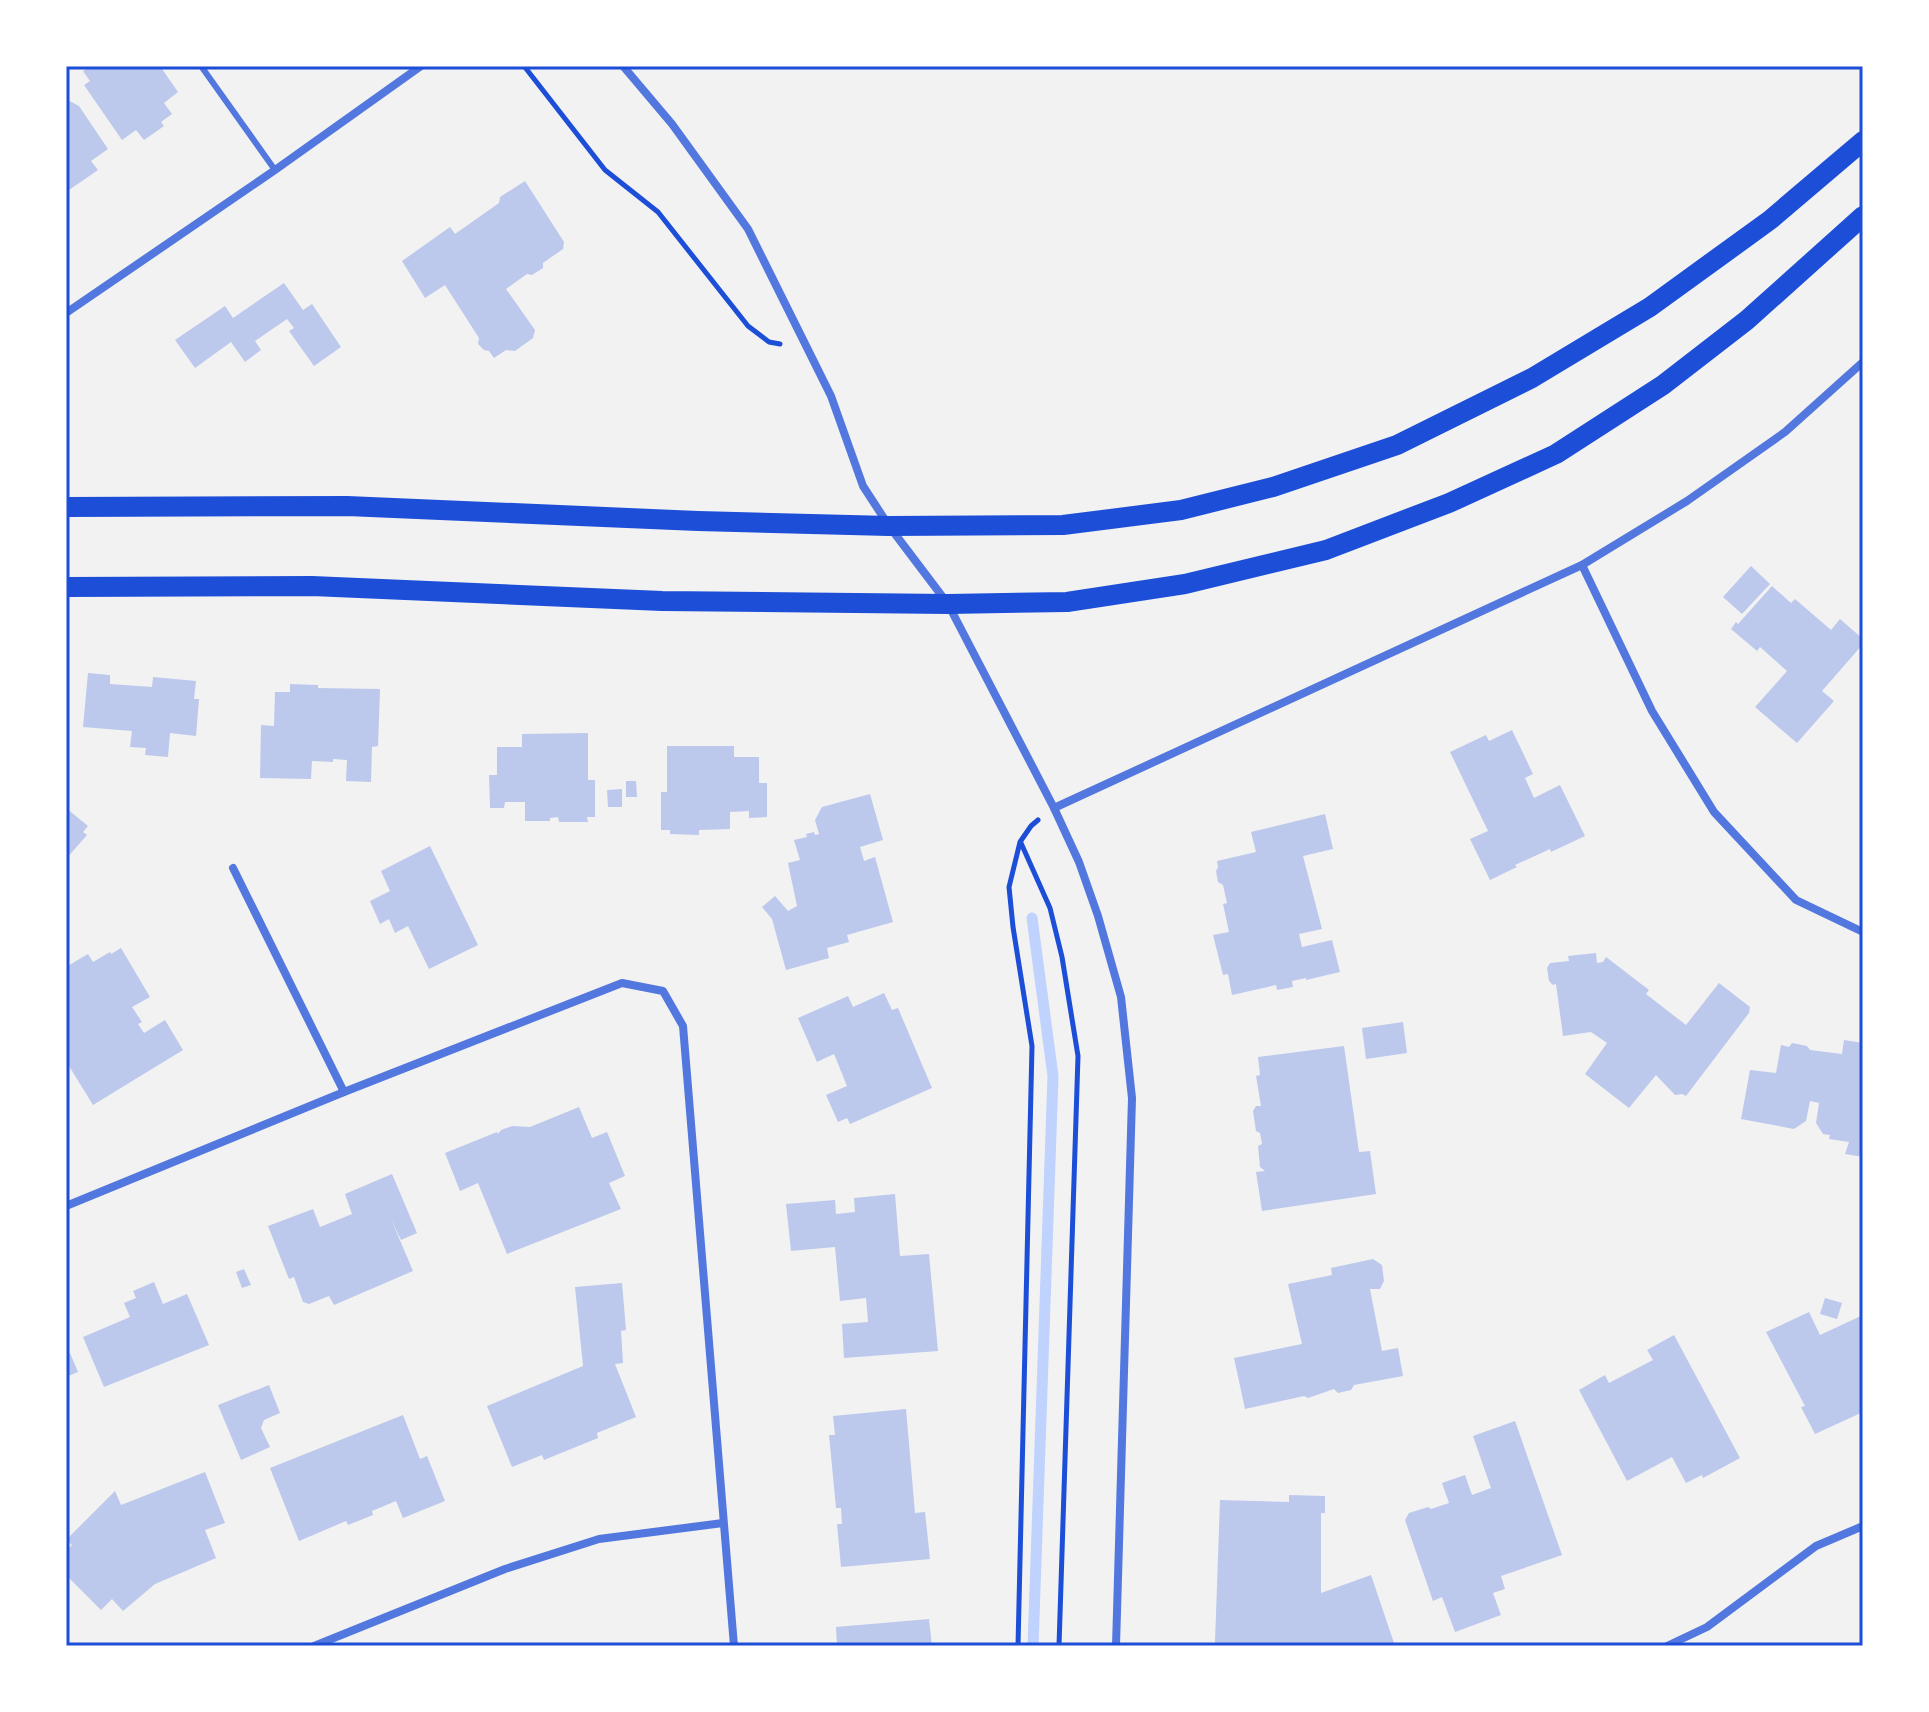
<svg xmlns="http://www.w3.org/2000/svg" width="1929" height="1712" viewBox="0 0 1929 1712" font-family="Lato,sans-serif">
<rect width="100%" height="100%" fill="#f2f2f2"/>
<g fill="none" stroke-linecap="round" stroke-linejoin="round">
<path stroke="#bfd3fe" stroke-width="11" d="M1032,918L1053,1076L1033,1646"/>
</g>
<g fill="#bdc9ec">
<path d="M91,66H160L178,92L164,103L172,114L161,122L164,126L144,140L136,130L122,140L84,85L90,81L83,71Z"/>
<path d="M66,99L79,106L108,149L91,161L98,170L66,192Z"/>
<path d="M525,181L564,242L563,249L543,263V268L532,275L527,274L506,289L535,330L533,338L515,351L506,350L494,358L489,351L484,350L478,344L479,338L445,285L425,298L402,261L450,227L455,234L499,203L500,197Z"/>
<path d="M284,283L303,310L312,304L341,347L314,366L289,331L294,328L287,319L255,341L261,350L245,362L231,342L195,368L175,340L225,306L233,318Z"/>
<path d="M1751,566L1770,584L1742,614L1723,597Z"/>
<path d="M1772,586L1791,603L1795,599L1831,630L1840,619L1863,639V644L1822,691L1834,701L1797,743L1755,707L1787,671L1760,647L1757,651L1731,629L1736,622L1738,624Z"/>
<path d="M88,673L110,675V684L152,687L153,677L196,681L194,699H199L196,736L170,733L168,757L145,755L146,748L130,747L132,731L83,727Z"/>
<path d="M290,684L318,685V688L380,689L378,746L372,747L371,782L346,781L347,760L333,759V762L312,761L311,779L260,778L261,725L274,726L275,692H290Z"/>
<path d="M1512,730L1533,774L1525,778L1534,798L1560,785L1585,836L1551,852L1550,849L1515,865L1517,867L1490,880L1470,839L1488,831L1450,752L1486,735L1489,741Z"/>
<path d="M588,733V780H595V817H587L588,822H559L558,817L550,818V821H525V802H505L504,808H490L489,775H497V747H522V734Z"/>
<path d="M667,746H734V757H759V783H767V817L749,818V811L730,812V829L699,830V835L670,834V830H661V792H667Z"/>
<path d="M626,781H636L637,797H626Z"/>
<path d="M622,789V807H608L607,790Z"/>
<path d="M870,794L883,840L860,847L864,861L875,857L893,922L847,935L849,942L827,948L829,958L786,970L772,919L762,907L775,896L788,911L797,906L788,863L800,860L794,840L807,837L806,834L814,832L815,835L819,834L815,820L822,807Z"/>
<path d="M66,808L88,826L83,832L87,835L66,859Z"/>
<path d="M1325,814L1333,849L1303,856L1322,929L1299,934L1302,947L1332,940L1340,972L1306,980V978L1292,981L1293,987L1277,990L1276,985L1232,995L1228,974L1223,975L1213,935L1229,932L1223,904L1227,903L1223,885L1218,882L1216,871L1218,867L1217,861L1256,852L1251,832Z"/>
<path d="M430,846L478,945L429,969L408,926L395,933L389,919L380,924L370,901L390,891L381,871Z"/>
<path d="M121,948L150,997L132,1007L142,1022L138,1024L144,1033L165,1020L183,1050L93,1105L66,1061V967L88,954L93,962L110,952L111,954Z"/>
<path d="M1596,953L1597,963L1603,962L1606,957L1649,990L1646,994L1686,1025L1719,983L1750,1007L1749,1013L1686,1096L1682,1094L1675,1095L1656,1075L1629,1108L1585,1074L1607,1043L1591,1032L1563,1036L1556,984L1553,985L1549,981L1547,968L1550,963L1569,961L1568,956Z"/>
<path d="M884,993L892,1010L898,1008L932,1088L850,1124L847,1118L838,1122L826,1095L847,1086L834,1054L817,1062L798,1018L848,996L853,1007Z"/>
<path d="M1403,1022L1407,1053L1366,1059L1362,1028Z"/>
<path d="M1844,1040L1863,1043V1157L1845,1154L1849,1142L1829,1139L1830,1135L1823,1134L1816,1123L1819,1103L1810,1101L1806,1121L1794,1129L1741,1119L1750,1070L1776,1073L1781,1045L1789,1047L1792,1043L1807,1046L1810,1050L1842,1054Z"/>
<path d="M1344,1046L1359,1152L1370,1151L1376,1194L1262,1211L1256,1172L1265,1171L1260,1167L1258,1146L1262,1144L1260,1133L1256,1131L1253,1111L1256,1106H1261L1256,1076L1260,1075L1258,1057Z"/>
<path d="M579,1107L592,1138L607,1132L625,1176L609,1183L621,1209L507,1254L478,1183L460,1191L445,1153L497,1132L498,1134L501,1130L512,1126L530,1127Z"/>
<path d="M392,1174L417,1233L401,1240L391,1219L413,1271L334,1305L329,1296L309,1304L303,1302L294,1277L289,1279L268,1226L313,1209L320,1227L352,1214L345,1194Z"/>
<path d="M895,1194L900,1256L929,1254L938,1351L844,1358L842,1324L868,1322L866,1298L840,1301L835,1247L791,1251L786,1204L835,1200L836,1214L855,1212L854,1198Z"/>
<path d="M1373,1259L1382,1265L1384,1281L1380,1289H1370L1382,1351L1398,1348L1403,1376L1354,1385L1351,1390L1338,1393L1334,1389L1308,1398L1304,1396L1245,1409L1234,1358L1302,1344L1288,1284L1332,1275L1331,1268Z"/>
<path d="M244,1269L251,1285L242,1288L236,1272Z"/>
<path d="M154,1282L163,1304L187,1294L209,1345L104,1387L83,1337L130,1317L124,1303L136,1298L133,1291Z"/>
<path d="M622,1283L626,1330L621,1331L623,1363L615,1364L636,1417L597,1433L598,1438L544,1460L542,1455L512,1467L487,1406L583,1366L575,1287Z"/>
<path d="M1825,1298L1842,1303L1837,1319L1820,1314Z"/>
<path d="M1809,1312L1820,1335L1863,1315V1382L1860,1384L1863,1391V1412L1815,1434L1801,1407L1805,1406L1766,1332Z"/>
<path d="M1674,1335L1740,1458L1703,1478L1702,1475L1686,1483L1672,1457L1627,1481L1579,1390L1605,1375L1609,1383L1653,1360L1647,1350Z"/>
<path d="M70,1353L78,1372L66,1377V1355Z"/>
<path d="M269,1385L280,1413L264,1420L261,1428L270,1447L241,1460L218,1405Z"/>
<path d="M906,1409L915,1513L925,1512L930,1559L841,1567L837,1524H842L841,1508H836L829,1435H835L833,1416Z"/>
<path d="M403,1415L420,1459L427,1456L445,1501L403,1518L396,1501L372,1511L373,1515L348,1525L346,1521L299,1541L270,1468Z"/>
<path d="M1515,1421L1562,1555L1501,1576L1505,1589L1493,1593L1501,1615L1455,1632L1442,1597L1433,1601L1405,1520L1409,1513L1428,1507L1431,1509L1449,1503L1442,1483L1465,1475L1472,1495L1491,1488L1473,1436Z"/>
<path d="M205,1472L225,1523L205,1530L216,1558L155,1584L123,1611L112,1599L101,1610L66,1575V1551L72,1545L66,1540L115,1491L121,1505Z"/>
<path d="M1289,1495L1325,1496V1513H1321V1593L1371,1575L1394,1643L1385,1646H1219L1215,1642L1220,1500L1289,1502Z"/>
<path d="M929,1619L932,1646H837L836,1627Z"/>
</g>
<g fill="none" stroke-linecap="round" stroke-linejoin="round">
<g stroke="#1d4ed8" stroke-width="5">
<path d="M524,66L605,170L658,212L748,326L769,342L780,344"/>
<path d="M1021,843L1050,908L1062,957L1078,1056L1059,1646"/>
<path d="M1018,1646L1032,1046L1013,927L1009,887L1020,842L1031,826L1038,820"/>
</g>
<path stroke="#5277de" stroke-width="6" d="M201,66L275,170"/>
<g stroke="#5277de" stroke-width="8">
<path d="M623,66L672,124L748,229L831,396L863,486L889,526L948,604L1054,808L1079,862L1098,916L1121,997L1132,1098L1116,1646"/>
<path d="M66,313L275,170L421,66"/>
<path d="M1582,565L1652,711L1714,812L1796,900L1863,932"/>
<path d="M1054,808L1582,565L1687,501L1785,432L1863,362"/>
<path d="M233,868L344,1092"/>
<path d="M66,1206L344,1092L622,983L663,991L683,1026L734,1646"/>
<path d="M314,1646L505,1569L599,1539L723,1523"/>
<path d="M1667,1646L1707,1627L1816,1546L1863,1526"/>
</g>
<g stroke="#1d4ed8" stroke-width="20">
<path d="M66,507L347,506L698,521L889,526L1063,525L1181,510L1273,487L1397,445L1532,378L1650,307L1770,220L1863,141"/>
<path d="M66,587L312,586L662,601L948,604L1067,602L1185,584L1326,550L1449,503L1556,454L1663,385L1747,320L1863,216"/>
</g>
</g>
<rect width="1929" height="1712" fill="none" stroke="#ffffff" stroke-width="136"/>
<rect x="68" y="68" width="1793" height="1576" fill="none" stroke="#1d4ed8" stroke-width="3"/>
</svg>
